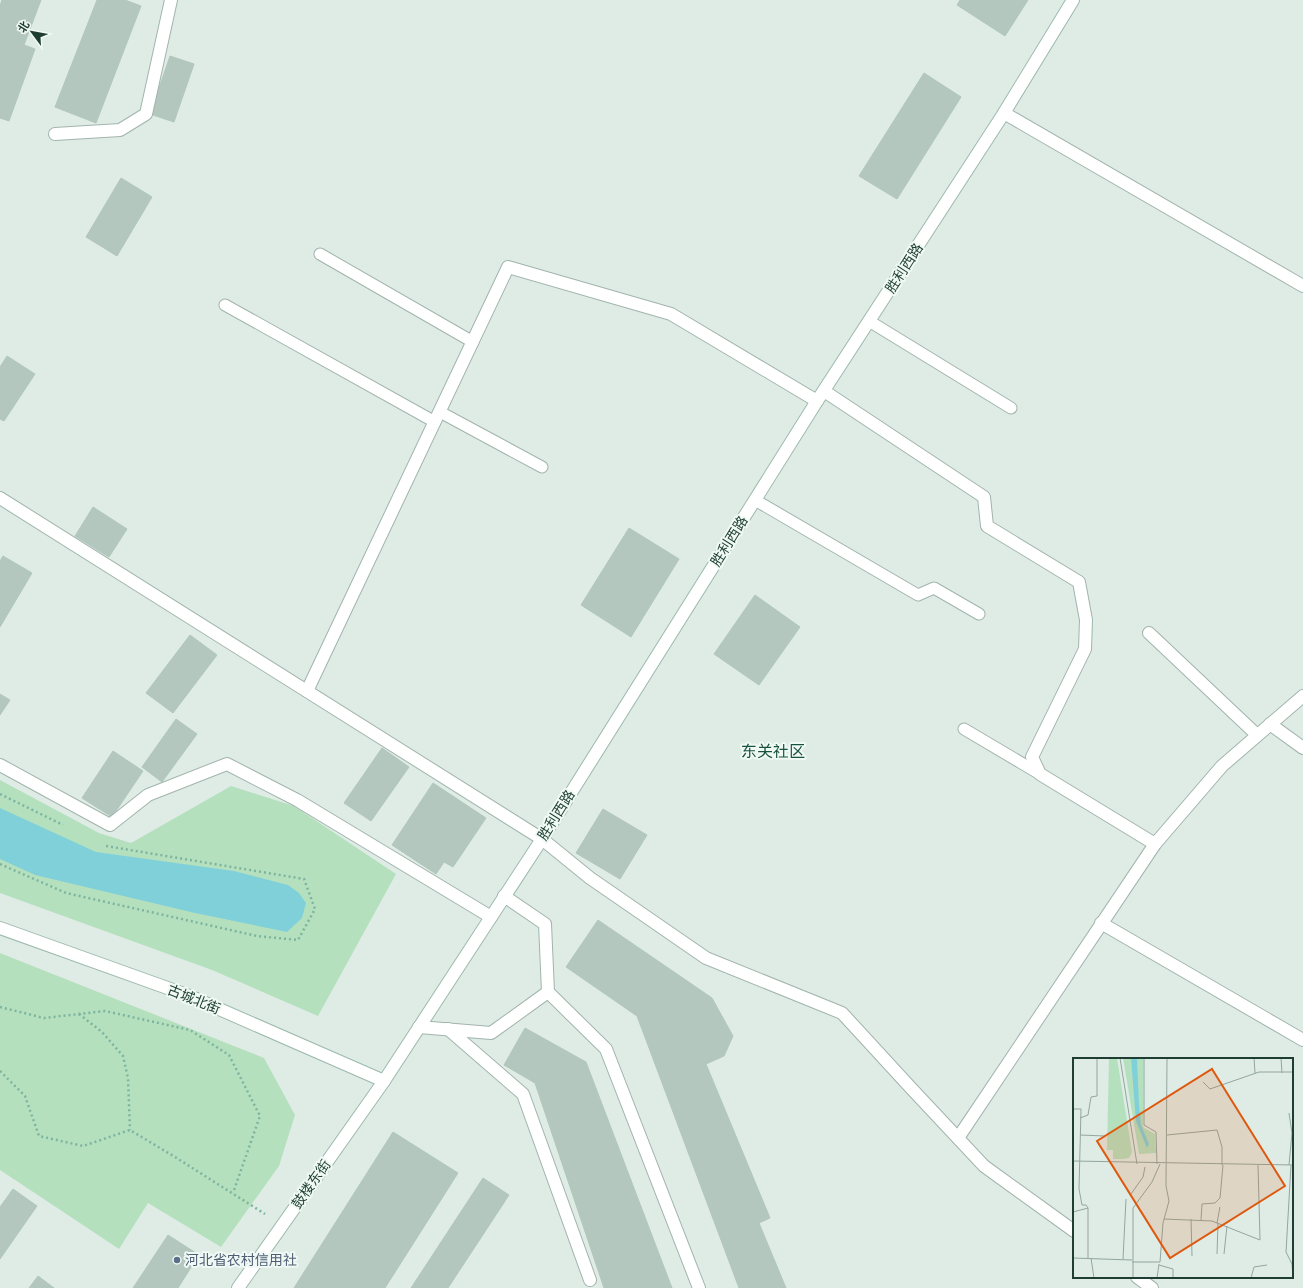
<svg xmlns="http://www.w3.org/2000/svg" width="1303" height="1288" viewBox="0 0 1303 1288" font-family="'Alegreya Sans','Noto Sans SC',sans-serif">
<rect width="100%" height="100%" fill="#dfece6"/>
<g fill="#b5e0be">
<path d="M0,780L99,833L131,843L231,786L294,806L396,874L318,1016L212,970L0,893Z"/>
<path d="M0,953L264,1058L295,1115L279,1166L221,1247L148,1203L119,1249L0,1170Z"/>
</g>
<path fill="#80d0d9" d="M0,808L96,852L234,871L288,885L299,893L306,903L302,918L287,932L195,913L35,875L0,859Z"/>
<g fill="#b4c7be" stroke="#b1c7bc">
<path d="M2,0H41L24,45L0,36V6Z"/>
<path d="M97,0H125L141,6L96,123L55,107Z"/>
<path d="M960,0H1028L1005,36L957,5Z"/>
<path d="M0,36L35,49L9,121L0,118Z"/>
<path d="M170,56L194,64L174,122L150,114Z"/>
<path d="M924,73L961,97L897,199L859,176Z"/>
<path d="M121,178L152,197L117,256L86,237Z"/>
<path d="M7,356L35,374L4,421L0,419V367Z"/>
<path d="M93,507L127,529L109,557L75,536Z"/>
<path d="M629,528L679,559L631,637L581,605Z"/>
<path d="M3,556L32,573L0,627V561Z"/>
<path d="M755,595L800,627L759,685L714,654Z"/>
<path d="M190,635L217,655L173,713L146,693Z"/>
<path d="M0,694L10,700L0,715Z"/>
<path d="M176,719L197,734L162,782L142,767Z"/>
<path d="M382,748L409,767L371,821L344,803Z"/>
<path d="M113,751L143,771L112,817L82,798Z"/>
<path d="M433,783L486,818L453,867L444,862L436,874L392,845Z"/>
<path d="M603,809L647,835L620,879L576,853Z"/>
<path d="M598,920L712,998L733,1036L724,1056L706,1064L770,1218L759,1223L786,1288H739L637,1016L566,967Z"/>
<path d="M525,1028L586,1062L672,1288H604L535,1083L504,1065Z"/>
<path d="M393,1132L458,1173L385,1288H294Z"/>
<path d="M483,1178L509,1195L448,1288H411Z"/>
<path d="M13,1189L37,1206L0,1259V1207Z"/>
<path d="M168,1235L199,1255L178,1288H133Z"/>
<path d="M38,1276L54,1288H29Z"/>
</g>
<g fill="none" stroke-linecap="round" stroke-linejoin="round">
<g stroke="#a1b4ad" stroke-width="13">
<g id="service">
<path d="M320,254L473,342"/>
<path d="M225,305L435,422"/>
<path d="M869,321L1011,408"/>
<path d="M440,412L542,467"/>
<path d="M755,500L918,595L934,588L979,614"/>
<path d="M964,729L1040,774"/>
</g>
</g>
<g stroke="#a1b4ad" stroke-width="14">
<g id="minor">
<path d="M1004,113L1303,286"/>
<path d="M55,134L120,130L146,114L171,0"/>
<path d="M824,391L984,497L987,526L1079,582L1086,620L1085,649L1032,757L1040,774L1155,844"/>
<path d="M0,498L542,839L590,878L706,958L842,1013L910,1087L984,1166L1074,1231"/>
<path d="M1149,633L1257,735"/>
<path d="M307,691L508,267L671,314L817,401"/>
<path d="M1270,724L1303,748"/>
<path d="M0,765L110,825L148,795L227,764L297,800L491,917"/>
<path d="M1101,923L1303,1040"/>
<path d="M448,1029L523,1094L590,1280"/>
<path d="M958,1138L1155,844L1222,766L1303,696"/>
<path d="M1137,1277L1152,1288"/>
</g>
</g>
<g stroke="#a1b4ad" stroke-width="14">
<g id="tertiary">
<path d="M504,896L545,924L548,992L606,1049L699,1288"/>
<path d="M419,1027L491,1033L548,992"/>
</g>
</g>
<g stroke="#9cb9ad" stroke-width="14">
<g id="secondary">
<path d="M0,928L187,995L384,1081"/>
<path d="M238,1288L384,1081L542,839L817,401L1004,113L1073,0"/>
</g>
</g>
<g stroke="#7cb49f" stroke-width="2.5" stroke-dasharray="2 3" stroke-linecap="butt">
<path d="M0,794L63,825"/>
<path d="M0,864L66,893L257,936L298,940L315,909L304,879L106,846"/>
<path d="M0,1007L44,1018L105,1011L190,1030L229,1055L260,1116L233,1193"/>
<path d="M79,1014L102,1032L123,1056L128,1078L130,1130"/>
<path d="M0,1071L25,1096L39,1136L83,1146L130,1130L175,1157L265,1214"/>
</g>
<use href="#service" stroke="#fff" stroke-width="11"/>
<use href="#minor" stroke="#fff" stroke-width="12"/>
<use href="#tertiary" stroke="#fff" stroke-width="12"/>
<use href="#secondary" stroke="#fff" stroke-width="12"/>
</g>
<circle fill="#5c6f8a" stroke="#f0f9f4" stroke-width="1.5" cx="177" cy="1260" r="4"/>
<g text-anchor="middle" stroke-width="4" stroke-linejoin="round" paint-order="stroke">
<g font-size="14" fill="#1e3e34" stroke="#f0f9f4">
<text transform="translate(904 268) rotate(-57)" y="5">胜利西路</text>
<text transform="translate(729 541) rotate(-58)" y="5">胜利西路</text>
<text transform="translate(556 815) rotate(-58)" y="5">胜利西路</text>
<text transform="translate(194 999) rotate(22)" y="5">古城北街</text>
<text transform="translate(311 1184) rotate(-55)" y="5">鼓楼东街</text>
</g>
<g font-size="14" fill="#4e5e75" stroke="#f0f9f4" text-anchor="start">
<text x="185" y="1265">河北省农村信用社</text>
</g>
<g font-size="16" fill="#185341" stroke="#f0f9f4">
<text x="773" y="757">东关社区</text>
</g>
</g>
<g transform="translate(1073 1058)">
<rect width="220" height="220" fill="#dfece6"/>
<path d="M36,0H44L59,94L56,100L50,101H40V92H34ZM50,0H70V67L71,70L82,76L83,95L66,96Z" fill="#b5e0be"/>
<path d="M58,0H64L66,47L68,67L76,86L74,90L63,63Z" fill="#80d0d9"/>
<path fill="none" stroke="#92a69f" stroke-width="1" d="M47,0L64,106M71,0V67L83,74L84,106M181,0L182,15M208,0L209,15M130,24L137,31L186,14H220M0,51H8L6,131L9,147H13L15,150V200M216,55L219,75L216,107M7,60L15,57L18,39L24,38V1M7,77L32,78M94,77L144,72L149,89V107M0,103L220,107M218,107L213,194L219,206L220,220M58,136L70,119L72,109M0,154L15,150M91,161L139,163L187,182L185,107M118,161L119,198M128,162L129,146L142,145L147,140L150,107M144,165L147,149M144,196L145,165M151,196L154,168M0,200L59,202M18,200L21,220M50,201L53,141M59,204H87L90,165L96,143L93,128L94,0M86,207L100,211V220M60,220V150L79,124L87,106M84,220L86,206M178,220L181,209L194,207"/>
<path fill="#de580e" fill-opacity="0.15" stroke="#de580e" stroke-width="2" d="M139,11L212,128L97,200L24,83Z"/>
<rect width="220" height="220" fill="none" stroke="#1e3e34" stroke-width="2"/>
</g>
<g transform="translate(32 32) rotate(302)" stroke="#f0f9f4" stroke-width="3" paint-order="stroke">
<path d="M0-3L7 15L0 10L-7 15Z" fill="#1e3e34"/>
<text y="-6" font-size="11" font-weight="bold" text-anchor="middle" fill="#1e3e34">北</text>
</g>
</svg>
